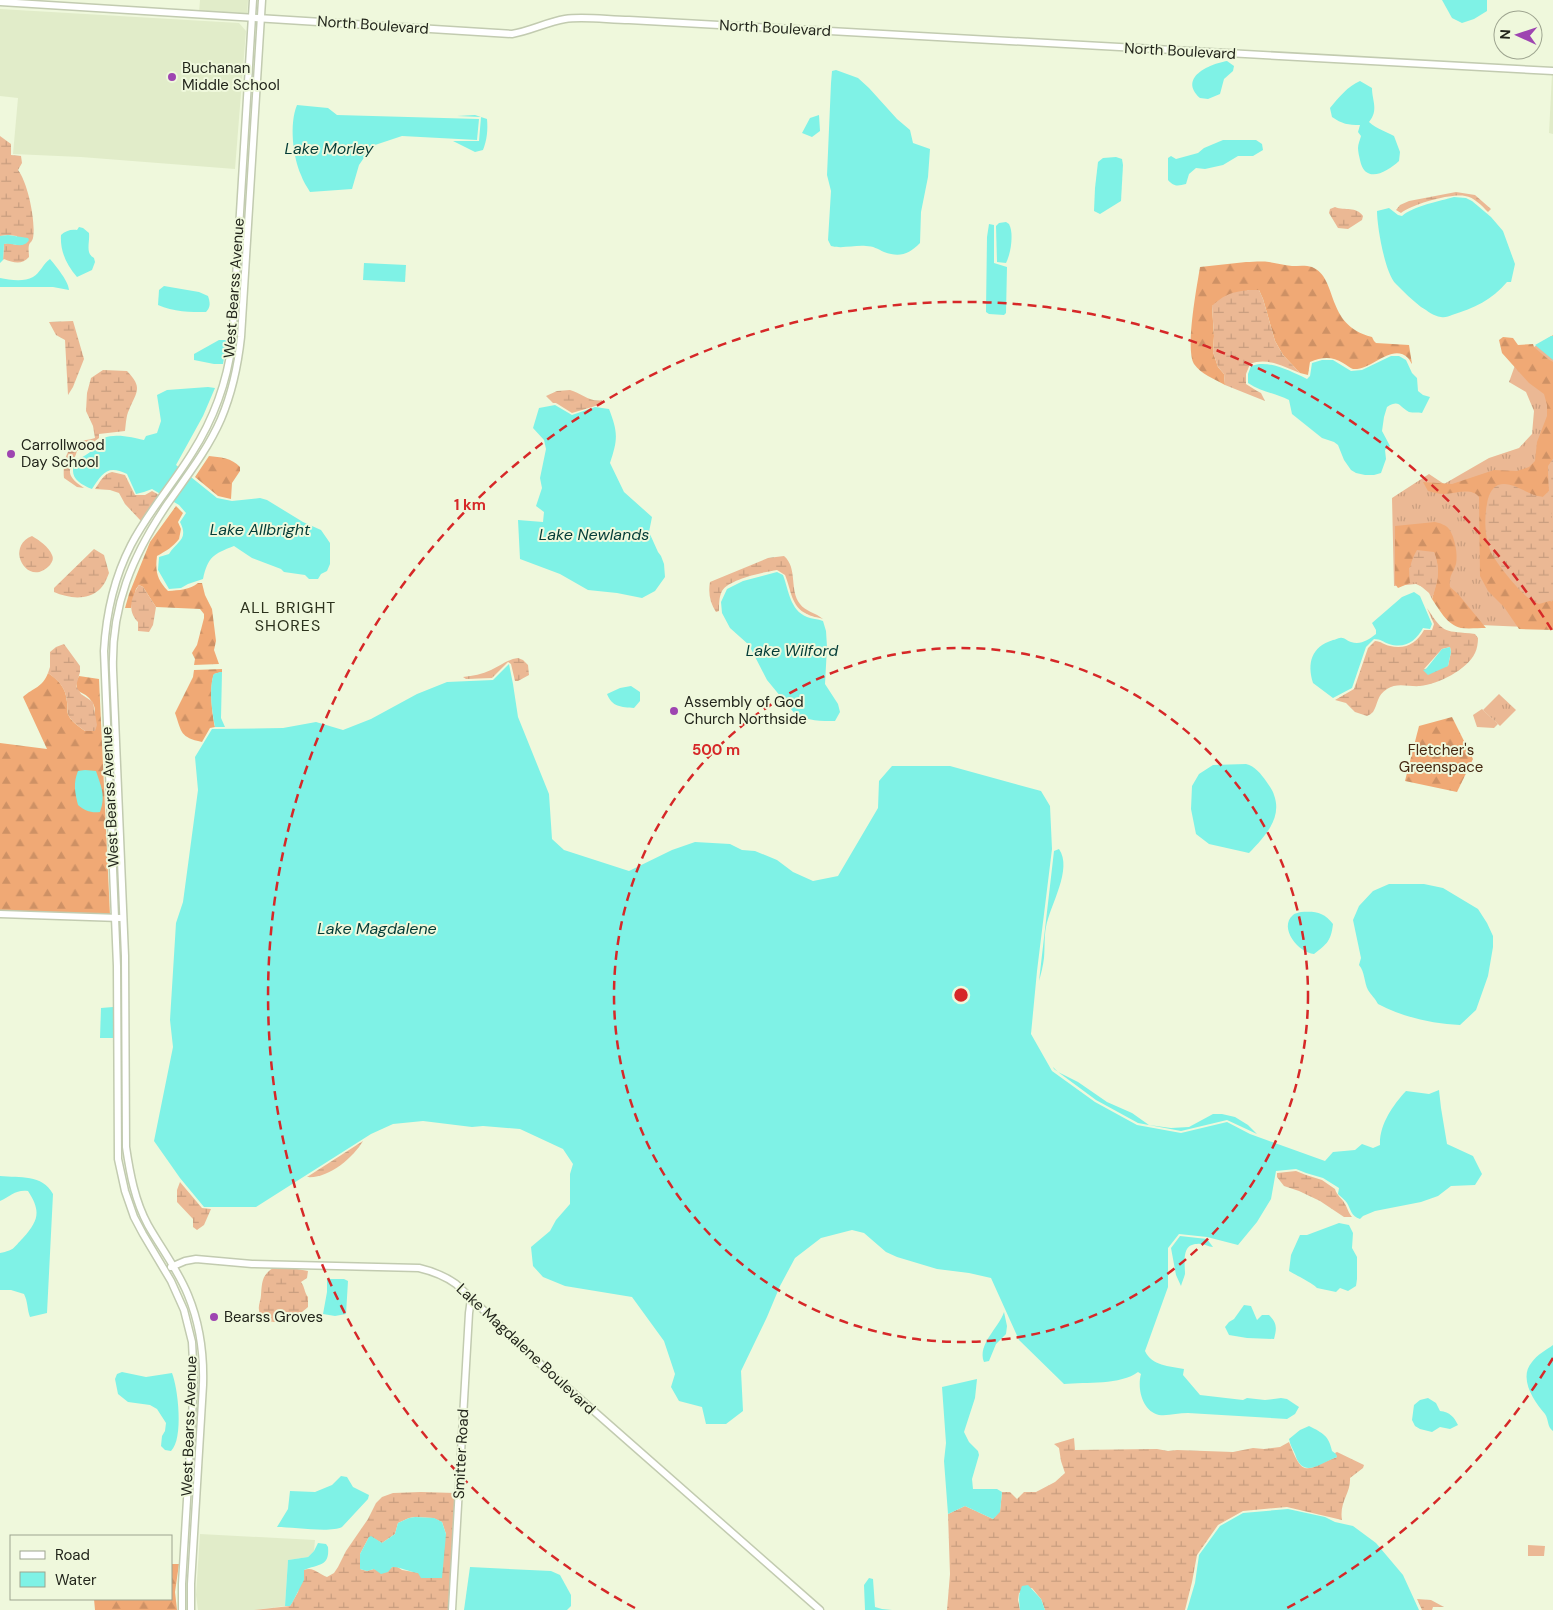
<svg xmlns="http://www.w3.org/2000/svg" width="1553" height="1610" viewBox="0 0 1553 1610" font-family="'DM Sans',sans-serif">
<defs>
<pattern id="grass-tufts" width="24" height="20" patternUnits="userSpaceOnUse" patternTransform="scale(1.25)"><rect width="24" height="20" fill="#ebb894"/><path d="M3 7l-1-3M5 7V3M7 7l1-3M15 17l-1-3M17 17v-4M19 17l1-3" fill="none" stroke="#c99e7f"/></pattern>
<pattern id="forest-firs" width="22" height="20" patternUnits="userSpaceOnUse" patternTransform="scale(1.25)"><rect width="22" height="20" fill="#f0a975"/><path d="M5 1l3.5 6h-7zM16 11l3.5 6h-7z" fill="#ce9165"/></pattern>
<pattern id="wetland-marsh" width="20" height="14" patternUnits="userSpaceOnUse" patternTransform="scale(1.25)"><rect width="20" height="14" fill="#ebb894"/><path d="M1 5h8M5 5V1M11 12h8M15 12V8" fill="none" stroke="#c99e7f"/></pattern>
</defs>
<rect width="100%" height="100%" fill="#eff8dc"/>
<g fill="#e1ecc9">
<path d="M200,0H248L247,15L199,13Z"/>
<path d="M0,9L239,23L246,31L235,169L81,157L13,154L18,98L0,96Z"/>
<path d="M1552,74H1553V134L1549,133Z"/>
<path d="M200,1534L315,1540L314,1551L308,1557L288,1560L285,1606L254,1610H198L196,1595Z"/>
</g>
<g fill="url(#grass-tufts)">
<path d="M1553,335V628L1457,624L1431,591L1416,584L1394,586L1392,498L1429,474L1444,484L1489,458L1519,448L1532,434L1534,411L1526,392L1509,382L1518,357Z"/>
<path d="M1499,694L1516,710L1500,726L1483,710Z"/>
</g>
<g fill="url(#forest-firs)">
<path d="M1246,262C1253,262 1261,261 1269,262C1277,263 1284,265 1292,266C1298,266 1306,265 1312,267C1339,278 1324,325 1372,337L1374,341L1376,343L1409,345L1412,364C1411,363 1410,360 1408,358C1392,342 1371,371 1353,369C1350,368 1347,365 1343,363C1332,356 1322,357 1310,362L1308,375L1300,373L1283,355L1275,341L1263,299L1259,290H1249L1212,306L1214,336L1213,352L1218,367L1224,374L1225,385C1214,379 1201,374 1194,364C1185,349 1197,286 1200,267Z"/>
<path d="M1503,337L1513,338L1518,345L1533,344L1534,347L1548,359L1553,362V459L1548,467L1549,491L1543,497L1535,496L1526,492L1551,602L1553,600V630L1519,629L1504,607L1488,591L1480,576L1479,497C1471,487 1455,494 1444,494C1439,494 1433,492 1428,491L1423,482L1452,484L1494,470L1517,471L1529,467L1535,461L1537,442L1547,416V405L1544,394L1529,383L1502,353L1499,340Z"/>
<path d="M209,456C220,457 232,458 240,467V471L232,483L231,499L218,496L195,477Z"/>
<path d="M176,506L183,513L178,522L181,529L179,539C173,547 166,551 157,556C155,571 157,580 168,591C179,590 190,590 198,583H202L205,595L212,609L216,641L214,650L219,664L194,665L195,659L192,653L197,645L204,618V614L200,609L156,607L143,587L139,585L136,589L131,608H125L129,594L150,542Z"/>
<path d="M1435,522C1440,523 1446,525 1449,529C1455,537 1458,555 1456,564C1453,574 1449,574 1450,587L1458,594L1486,628C1478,628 1468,629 1461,628C1447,625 1439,609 1432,599C1438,580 1441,571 1434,552L1409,568L1410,583L1398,588L1395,584V526Z"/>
<path d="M222,669V672L214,674C209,686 212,714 215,727L210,728L202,742C180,737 182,733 175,713L193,677L194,670Z"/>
<path d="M48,673C59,680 66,688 67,702C68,706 67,711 68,714C70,721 80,727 85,731C93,719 101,710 88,697C85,694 81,693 77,690L76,682L79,676L99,679L110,915L0,912V743L47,749L23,697C34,687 42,688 48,673Z"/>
<path d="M1452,717L1473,759L1457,792L1405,781L1419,726Z"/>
<path d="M171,1564H179L175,1592L177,1610H95L94,1599H171Z"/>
</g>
<g fill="url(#wetland-marsh)" fill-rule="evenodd">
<path d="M0,136L11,144V155L21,156L22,163L18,170C28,183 36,222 33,238C32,242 30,242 29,245C28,249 29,253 29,257C22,265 14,263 4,259L3,260L4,244L8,243L17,245V236L8,235L0,236Z"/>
<path d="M1456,192L1475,195L1491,209L1488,212C1482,206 1474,197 1465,196C1452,193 1412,204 1401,213L1396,210L1400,205L1409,201Z"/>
<path d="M1335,207C1345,211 1356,206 1363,216L1362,220L1348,229L1338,228L1329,213L1330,209Z"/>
<path d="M1249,290H1259L1263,299L1275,341L1283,355L1300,373C1284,367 1268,357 1250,364L1246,374V384L1257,391L1261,393L1265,401L1225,385L1224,374L1218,367L1213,352L1214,336L1212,306C1225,294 1232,292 1249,290Z"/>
<path d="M73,321L84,359L73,387L68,395L65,340L56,335L49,322Z"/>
<path d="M103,370L127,371C143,388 137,391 129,410C126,416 126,424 125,431L99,434V438L95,441L94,445L77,451C71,470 62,473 84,488L77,487L64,478C63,465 65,449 78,442C83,440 89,440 95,438L93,426L86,411L87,393L91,378Z"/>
<path d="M570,390C581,393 591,403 602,400V404L572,413L556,403H553L546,396L557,391Z"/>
<path d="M1553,459V503L1551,517L1553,519V600L1539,604C1534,601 1527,598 1523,593C1515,586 1493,559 1490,550C1485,537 1484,518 1487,504C1488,497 1491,488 1498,485C1513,480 1528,496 1543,497L1549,491L1548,466Z"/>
<path d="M112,472L125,475L135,495H145L152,491L159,495L141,521L125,504L119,493L110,490L95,489C100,482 103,474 112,472Z"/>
<path d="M32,536C39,540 49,547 52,555C54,559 52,562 50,565C28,589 4,547 32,536Z"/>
<path d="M94,549L104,555L109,573C107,578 104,586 99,590C86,601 68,598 54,592V588Z"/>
<path d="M1417,550L1434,552C1441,571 1438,580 1432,599L1429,593L1416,582L1410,583C1409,570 1410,562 1417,550Z"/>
<path d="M784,556C798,568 789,590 800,604C805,611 816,613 823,619C817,617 812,617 807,614C791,607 791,589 785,575L777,570C764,572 729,579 722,591C719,597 719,604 719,611L716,612C710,603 708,593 710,582L768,558Z"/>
<path d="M139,585L143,587L156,607L153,625L149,632L138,631V622C127,611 131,597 139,585Z"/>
<path d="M1427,608C1445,636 1445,630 1475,634L1478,638C1478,643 1477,649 1475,653C1467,670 1438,684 1420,686C1409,687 1397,682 1387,689C1377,695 1378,704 1373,712C1371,714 1369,715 1367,716L1355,712L1346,703L1335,700L1354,689L1368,648L1375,641C1381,641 1384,645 1390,646C1405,650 1417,643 1424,630H1432L1434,624ZM1450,647L1451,652L1448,666L1424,669L1442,649Z"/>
<path d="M64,644L80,666V672L76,686L81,694L93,702L97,725L95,731H85C80,727 70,721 68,714C67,711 68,706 67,702C66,688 59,681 48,673L50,667V652L56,647Z"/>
<path d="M518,658L523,660L528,665L529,675L518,681H515L511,664L508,662L492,678L466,679L463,677C473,676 482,674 491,670C500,666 508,659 518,658Z"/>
<path d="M363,1141C353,1158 328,1179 307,1177Z"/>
<path d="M1296,1171L1306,1175L1322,1180L1335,1189C1337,1196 1342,1198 1345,1204C1348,1209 1348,1212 1352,1217H1344L1320,1201L1299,1191L1284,1186L1277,1177V1173Z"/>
<path d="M180,1182L202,1208L211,1209L204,1225L197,1230L193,1227V1219L177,1202V1190Z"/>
<path d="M273,1268H292L308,1271L307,1278L301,1282C305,1287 304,1292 308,1297V1307C302,1312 296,1318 288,1320C279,1324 260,1323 259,1310C258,1305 261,1300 261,1295C262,1282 262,1275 273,1268Z"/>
<path d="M1074,1438L1075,1450L1157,1449L1168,1451L1177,1450L1233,1452L1253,1448L1264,1449L1280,1447L1289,1442C1304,1481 1306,1468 1337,1457L1335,1453L1337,1452L1364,1465L1363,1468L1350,1478C1351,1493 1339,1502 1342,1520L1287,1507L1243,1511L1218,1525L1197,1555L1192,1582L1185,1610H1045L1041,1599L1032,1588L1019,1593L1018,1600L1020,1610H947L950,1574L948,1514L965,1506L993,1519L1000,1511L1002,1492H1010L1017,1499L1024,1492H1036L1055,1482L1065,1473L1061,1461L1059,1448L1054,1444Z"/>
<path d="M421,1492L456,1493L448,1610H254L290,1606L298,1592L304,1570C313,1566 319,1574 327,1577L334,1573L338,1567L346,1551L368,1519L376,1503L382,1497L393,1493ZM415,1517L433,1518L442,1522L446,1534L419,1573L402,1570L396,1566L379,1571L374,1569L367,1571L360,1569V1554L369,1537H371L382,1543L395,1534L398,1523L409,1518Z"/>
<path d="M1417,1599L1431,1600L1444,1607H1433L1432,1610H1422Z"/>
</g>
<g fill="#ebb894">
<path d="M1482,709L1498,724L1494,728L1477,727L1473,715Z"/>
<path d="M1528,1545L1545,1546L1544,1556H1528Z"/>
</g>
<g fill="#7ff2e6">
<path d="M1442,0H1487V11L1474,19L1462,23L1452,18Z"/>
<path d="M1227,61L1234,66L1233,71L1224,79L1220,94L1208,99L1200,98C1178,78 1209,64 1227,61Z"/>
<path d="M836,70L858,78L869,88L897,119L910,130L913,143L930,149L928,177L921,212L920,243C909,254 900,258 884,252C878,249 873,246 866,246C854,245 842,249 831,246L828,240L831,191L827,175L831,83L832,71Z"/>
<path d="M1360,81L1372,88C1372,101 1379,110 1369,122C1377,129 1385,131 1394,136L1400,152L1399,161C1387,172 1365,185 1360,160C1359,156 1358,151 1358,148C1358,144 1360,140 1361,136L1358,132L1360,125C1348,125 1342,124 1332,117L1330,108C1338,98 1348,86 1360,81Z"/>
<path d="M297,105L328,108L337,115L479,119L477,140L402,136L372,146L359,165L352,189L310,192C307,187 303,181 301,175C293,157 289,124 297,105Z"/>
<path d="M475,115L487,119C488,130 487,140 483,150L475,152L453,141H479L481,117L457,116Z"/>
<path d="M819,115L820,131L812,137L802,133L810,118Z"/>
<path d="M1223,140H1256L1262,144L1263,150L1253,156H1238L1223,165L1205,169L1196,168L1189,174L1186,184C1178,186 1174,187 1168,180V158L1171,156L1176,159L1198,153L1204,148Z"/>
<path d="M1116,157L1122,159L1123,165L1121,201L1100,214L1094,211L1095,188L1098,162L1103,158Z"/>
<path d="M1454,197L1466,198L1472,201L1491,217L1503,231L1515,264L1511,282H1507C1492,300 1474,308 1452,315C1449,316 1445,318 1441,317C1433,316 1428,311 1421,307C1412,300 1404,292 1396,284C1385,274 1377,226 1377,211L1389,208L1398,215L1402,216C1413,206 1440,201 1454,197Z"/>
<path d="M1006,222L1009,224C1014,233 1011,253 1006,263L997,262L996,226L999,223Z"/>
<path d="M989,224L994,225V263L1007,267L1006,313L1004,315L989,314L986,312V310L987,237Z"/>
<path d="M79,227L83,228L89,233C90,243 85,253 94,258L95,262L92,270L77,277C66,264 60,251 61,235C65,231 71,229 77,230Z"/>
<path d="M8,235L28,238L29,240C23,250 13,242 4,244L3,260L0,263V236Z"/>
<path d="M50,259C56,266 69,282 69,290L53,287H0V278C10,280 24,282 33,277C40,273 43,264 50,259Z"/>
<path d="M364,263L406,265L405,282L363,280Z"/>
<path d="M164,286L199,292L208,296C210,302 211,307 206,312C191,312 173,312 158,305L159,290Z"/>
<path d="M1551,336H1553V360L1535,345Z"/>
<path d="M219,340H227L223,364H214L194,360V354Z"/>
<path d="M1391,356H1399L1406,360L1412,373L1417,378L1418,391L1423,395L1430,397L1422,413C1418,412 1413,413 1409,412C1399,407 1400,399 1387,407L1384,417L1382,431L1390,446L1385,450L1386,459L1381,473L1374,475H1365L1356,473L1351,470L1344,460L1338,445L1334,442L1322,438L1292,414L1289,400C1275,393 1261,392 1248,383V374L1251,366C1268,359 1290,371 1307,379L1310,376L1312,363L1322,360H1333L1351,371L1362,370Z"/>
<path d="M208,387L215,388L203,416L176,465L217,498L232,501L260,498L267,500L303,522L321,530L330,543V564L327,571L321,574L318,579H309L305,575L284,572L281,569L252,558L234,546C213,554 208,557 203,579L188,584L181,588L169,589L158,570L159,557L169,554C177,541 189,540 180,522L186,513L179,505L152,489L144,492L136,494L127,474C107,464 102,474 92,489C77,483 67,475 77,459C84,458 90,451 97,448C100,429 131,437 144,440L146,436L157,433L161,421L157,395L167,390Z"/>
<path d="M555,405L572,415L595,407L609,409C618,432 618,439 610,463L624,492L652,517L649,532L658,552L661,556L664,564L665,577L655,591L642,598L617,593L588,590L560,574L520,559L518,520L543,522L544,512L536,506L542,488L540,478L546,449L544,440L533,428L539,408Z"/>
<path d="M777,572L783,575C789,591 790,610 807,617C812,619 818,619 823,621L826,631L827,647L825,684L838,704L840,712L835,721C821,721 808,721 795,714L767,680L749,645L730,628L722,613L721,602L727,589L743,581Z"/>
<path d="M1414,592L1420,596L1432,624L1430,629L1423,628C1416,641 1405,649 1389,644C1383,642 1381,639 1374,639L1366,647L1352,688L1333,698L1313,683C1307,663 1311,647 1333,640C1335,640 1338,638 1340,638C1344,637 1347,641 1351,642C1361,645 1368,640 1376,634V630L1372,623L1402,597Z"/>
<path d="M1450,647L1451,652L1448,666L1428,675L1423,670L1426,669L1442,649Z"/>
<path d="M509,664L513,684L518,717L549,794L552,839L564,850L629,871L672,850L695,842L730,844L742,850L755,851L777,860L793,872L813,881L838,876L878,808L879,781L892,766H950L1041,791L1050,806L1052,849L1037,971L1031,1034L1052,1071L1095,1102L1137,1125L1181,1133L1227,1122L1250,1134L1325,1161L1333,1152L1355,1150L1362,1144L1373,1148L1380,1145C1379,1125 1393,1105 1406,1091L1429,1094L1439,1090L1441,1108L1447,1144L1473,1156L1482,1174L1475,1185L1451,1186L1438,1196L1421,1202L1375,1211L1363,1216L1360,1219C1351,1216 1351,1210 1347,1203C1345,1200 1341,1197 1338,1194L1339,1188L1323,1178L1306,1173L1296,1169L1276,1171L1271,1199L1257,1222L1238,1245L1207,1237L1179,1234L1168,1248V1287L1145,1351C1152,1366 1169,1366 1184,1369L1183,1375L1200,1395L1243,1400L1247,1398L1265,1400L1281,1398L1287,1399L1299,1407L1295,1414L1287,1419L1188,1413C1178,1413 1169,1416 1159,1415C1142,1411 1137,1388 1141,1374L1138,1372C1121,1385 1086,1382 1064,1384L1019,1340L991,1278L969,1273L937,1269L897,1257L886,1252L864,1233L852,1230L821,1238L795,1258L780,1286L767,1317L741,1371L743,1411L726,1424H706L702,1407L679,1401L671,1387L675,1374L664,1341L632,1297L565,1286L543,1277L533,1266L531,1247L550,1231L556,1220L570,1204V1174L573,1164L563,1149L520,1129L483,1126L472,1127L423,1121L393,1124L371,1134L256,1207H204L180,1178L154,1141L173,1047L170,1020L176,923L183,902L198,790L195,757L212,729L283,728L316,722L343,730L371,719L417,694L447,682L493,680Z"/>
<path d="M220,672H222L221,718L225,727H215C212,710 209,693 213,676L214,674Z"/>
<path d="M631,686L640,692V701L634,708C621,707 612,707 607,694L620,688Z"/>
<path d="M1246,764C1255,766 1261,774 1266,781C1269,786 1273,790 1274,795C1283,819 1263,838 1249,853L1209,844L1196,834L1191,809L1192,786L1199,774L1213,765Z"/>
<path d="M85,770L96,771C101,786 106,796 100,812C91,813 85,811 78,805C75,793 73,783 78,771Z"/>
<path d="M1059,849C1073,869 1050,905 1046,927C1044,937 1045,948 1044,958C1043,966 1041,974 1039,981L1054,851Z"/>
<path d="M1389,884H1424L1443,888L1478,909L1487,923L1493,936V947L1488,976L1476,1010L1460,1025C1432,1024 1403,1017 1378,1004C1375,998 1371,995 1368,990C1364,982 1365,972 1359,965L1361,958L1353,920L1359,906L1373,891Z"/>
<path d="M1301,912C1315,911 1324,912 1333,924C1331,941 1327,944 1314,954C1299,953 1278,928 1293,915C1295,913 1298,913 1301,912Z"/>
<path d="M113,1007V1038H100L101,1008Z"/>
<path d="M1053,1067L1058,1072L1078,1082L1107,1102L1132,1113L1149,1125L1171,1128L1189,1127L1213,1114H1222L1235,1117L1248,1125L1257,1134L1227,1120L1181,1131L1138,1123L1096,1100L1054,1069Z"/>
<path d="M0,1176C20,1178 42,1174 53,1194L47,1313L30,1317C27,1309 28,1302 24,1294L11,1290H0V1253C15,1250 13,1248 23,1238C39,1220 41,1211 28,1191C17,1189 10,1196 0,1201Z"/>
<path d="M1339,1223L1349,1225L1353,1233L1352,1248L1357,1257V1279L1356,1286L1348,1291L1340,1288L1336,1292L1317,1288C1314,1284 1296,1275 1289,1271L1291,1255L1300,1235H1307Z"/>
<path d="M1180,1236L1207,1239L1213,1247C1208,1247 1203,1243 1197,1244C1181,1244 1185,1264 1185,1274C1184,1278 1182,1282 1181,1286L1176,1275L1171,1248Z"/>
<path d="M327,1279H344L348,1281L346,1314L335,1316L323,1314L327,1292Z"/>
<path d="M1244,1305L1251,1306L1257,1320L1262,1315H1269C1277,1323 1277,1328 1274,1339L1247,1338L1229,1335L1225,1327L1229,1322L1234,1319Z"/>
<path d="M1004,1312L1007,1326L1006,1334L996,1344L989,1361L984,1362C977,1344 999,1328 1004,1312Z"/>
<path d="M1553,1345V1431C1547,1427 1549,1420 1545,1414C1534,1401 1518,1378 1532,1362C1537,1355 1546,1350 1553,1345Z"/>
<path d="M122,1372L146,1377L172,1373C178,1388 184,1439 171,1451L165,1450L161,1446L162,1436L165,1431L166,1423L157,1409L150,1405L128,1402L118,1394L115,1379L117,1374Z"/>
<path d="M977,1379L975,1398L964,1432L969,1442L978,1451L979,1455L972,1479L973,1489H997L1002,1492L1000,1512L993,1519L965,1506L948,1514L944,1461L946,1443L942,1387Z"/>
<path d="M1428,1398L1436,1403L1440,1411C1450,1412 1454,1417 1458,1425L1450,1429L1440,1427L1432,1432L1420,1429L1415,1426L1412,1420L1414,1405L1420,1400Z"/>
<path d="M1309,1426C1323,1433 1329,1436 1332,1451L1336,1454L1337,1457C1320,1463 1303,1480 1295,1454C1293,1449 1290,1445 1289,1439L1300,1430Z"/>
<path d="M341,1476L347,1477L353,1487L369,1495L368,1499L342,1527C331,1533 292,1527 277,1527L288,1509L290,1491L315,1492L332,1485Z"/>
<path d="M1288,1509L1325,1517L1335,1522L1353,1526L1376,1543L1403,1575L1419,1610H1187L1195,1583L1199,1555L1220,1526L1243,1513Z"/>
<path d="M415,1517L434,1518L442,1522L446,1534L442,1578H421L418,1573C410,1572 398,1566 392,1567L388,1572L381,1574L374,1569L367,1571L360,1569V1554L369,1537L371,1536L382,1543L395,1534L398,1523L409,1518Z"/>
<path d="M318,1543L326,1544L328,1547C330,1567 318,1564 304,1570V1580L292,1603L290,1606H285L288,1560L308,1557L314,1551Z"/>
<path d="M470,1567L551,1571L560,1575L571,1595V1606L567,1610H464Z"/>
<path d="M869,1578L873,1579L875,1607L882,1609L892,1610H865L864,1585Z"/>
<path d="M1028,1585L1041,1599L1045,1610H1020C1019,1600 1018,1595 1022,1586Z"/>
</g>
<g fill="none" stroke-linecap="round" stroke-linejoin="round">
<g stroke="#c2cbb0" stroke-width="9">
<g id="secondary">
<path d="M0,2L512,34C530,31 547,22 565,19C583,16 610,20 629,20L1553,71"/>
<path d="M0,914L120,918"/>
<path d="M171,1267L185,1261L196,1259L252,1264L419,1268C432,1271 445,1276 456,1284L537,1361L820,1610"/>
<path d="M182,1610V1584L194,1382L192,1342L184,1310L171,1281L143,1234L134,1217L125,1191L118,1159L117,966L104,651C106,615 114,578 131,545C148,512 173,484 192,453C213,420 227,382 232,343L253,0"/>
<path d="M191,1610V1584L203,1385C204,1354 200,1324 188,1295C178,1270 161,1248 148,1225C135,1201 130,1174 126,1147L125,956L113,670C111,606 132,556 168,503C187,476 208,449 221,419C232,393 238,365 241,337L262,0"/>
<path d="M452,1610L469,1313L471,1299"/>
</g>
</g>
<use href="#secondary" stroke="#fff" stroke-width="6"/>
</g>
<g fill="none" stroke="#d62828" stroke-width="2.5" stroke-dasharray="9 6">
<circle cx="961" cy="995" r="347"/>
<path d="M1553 1358A694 694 0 0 1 1287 1608M635 1608A694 694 0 1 1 1553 632"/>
</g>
<g fill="#9e45b1" stroke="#eff8dc" stroke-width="2">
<circle cx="172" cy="77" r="5"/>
<circle cx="11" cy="454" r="5"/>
<circle cx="674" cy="711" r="5"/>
<circle cx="214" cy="1317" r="5"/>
</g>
<g text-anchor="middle" stroke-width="4" stroke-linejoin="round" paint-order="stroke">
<g font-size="15" fill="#22251b" stroke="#eff8dc">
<text transform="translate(373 25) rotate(4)" y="5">North Boulevard</text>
<text transform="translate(775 28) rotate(3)" y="5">North Boulevard</text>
<text transform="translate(1180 51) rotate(3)" y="5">North Boulevard</text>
<text transform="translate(234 288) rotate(-86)" y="5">West Bearss Avenue</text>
<text transform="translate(110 797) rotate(-93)" y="5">West Bearss Avenue</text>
<text transform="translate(526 1349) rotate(43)" y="5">Lake Magdalene Boulevard</text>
<text transform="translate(189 1426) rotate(-88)" y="5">West Bearss Avenue</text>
<text transform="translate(461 1454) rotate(-87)" y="5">Smitter Road</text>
</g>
<g font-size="15" fill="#22251b" stroke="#eff8dc" text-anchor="start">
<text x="182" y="73">Buchanan<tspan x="182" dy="17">Middle School</tspan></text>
<text x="21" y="450">Carrollwood<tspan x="21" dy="17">Day School</tspan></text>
<text x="684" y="707">Assembly of God<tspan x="684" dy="17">Church Northside</tspan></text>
<text x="224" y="1322">Bearss Groves</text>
</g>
<g font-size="15" fill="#442711" stroke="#eff8dc">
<text x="1441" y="755">Fletcher's<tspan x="1441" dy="17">Greenspace</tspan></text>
</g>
<g font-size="16" font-style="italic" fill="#033c37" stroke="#eff8dc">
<text x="329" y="154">Lake Morley</text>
<text x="260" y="535">Lake Allbright</text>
<text x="594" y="540">Lake Newlands</text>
<text x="792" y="656">Lake Wilford</text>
<text x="377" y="934">Lake Magdalene</text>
</g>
<g font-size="16" letter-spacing="1" fill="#2c321d" stroke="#eff8dc">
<text x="288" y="613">ALL BRIGHT<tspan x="288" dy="18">SHORES</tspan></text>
</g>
</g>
<circle cx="961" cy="995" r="8" fill="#d62828" stroke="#eff8dc" stroke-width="2.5"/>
<g font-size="15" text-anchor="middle" font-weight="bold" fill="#d62828" stroke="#eff8dc" stroke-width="4" stroke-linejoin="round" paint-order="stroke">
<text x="470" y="510">1 km</text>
<text x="716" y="755">500 m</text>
</g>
<rect x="10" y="1535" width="162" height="65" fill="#eff8dc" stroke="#9da48f"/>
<rect x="20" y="1551" width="25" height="8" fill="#ffffff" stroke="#9da48f"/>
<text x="55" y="1560" font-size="15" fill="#22251b">Road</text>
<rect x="20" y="1572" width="25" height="15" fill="#7ff2e6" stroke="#9da48f"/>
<text x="55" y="1585" font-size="15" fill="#22251b">Water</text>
<g transform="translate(1518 35) rotate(273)"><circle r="24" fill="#eff8dc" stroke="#9da48f"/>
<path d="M0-4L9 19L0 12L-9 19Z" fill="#9e45b1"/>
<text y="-8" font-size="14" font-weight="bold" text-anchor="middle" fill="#22251b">N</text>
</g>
</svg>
